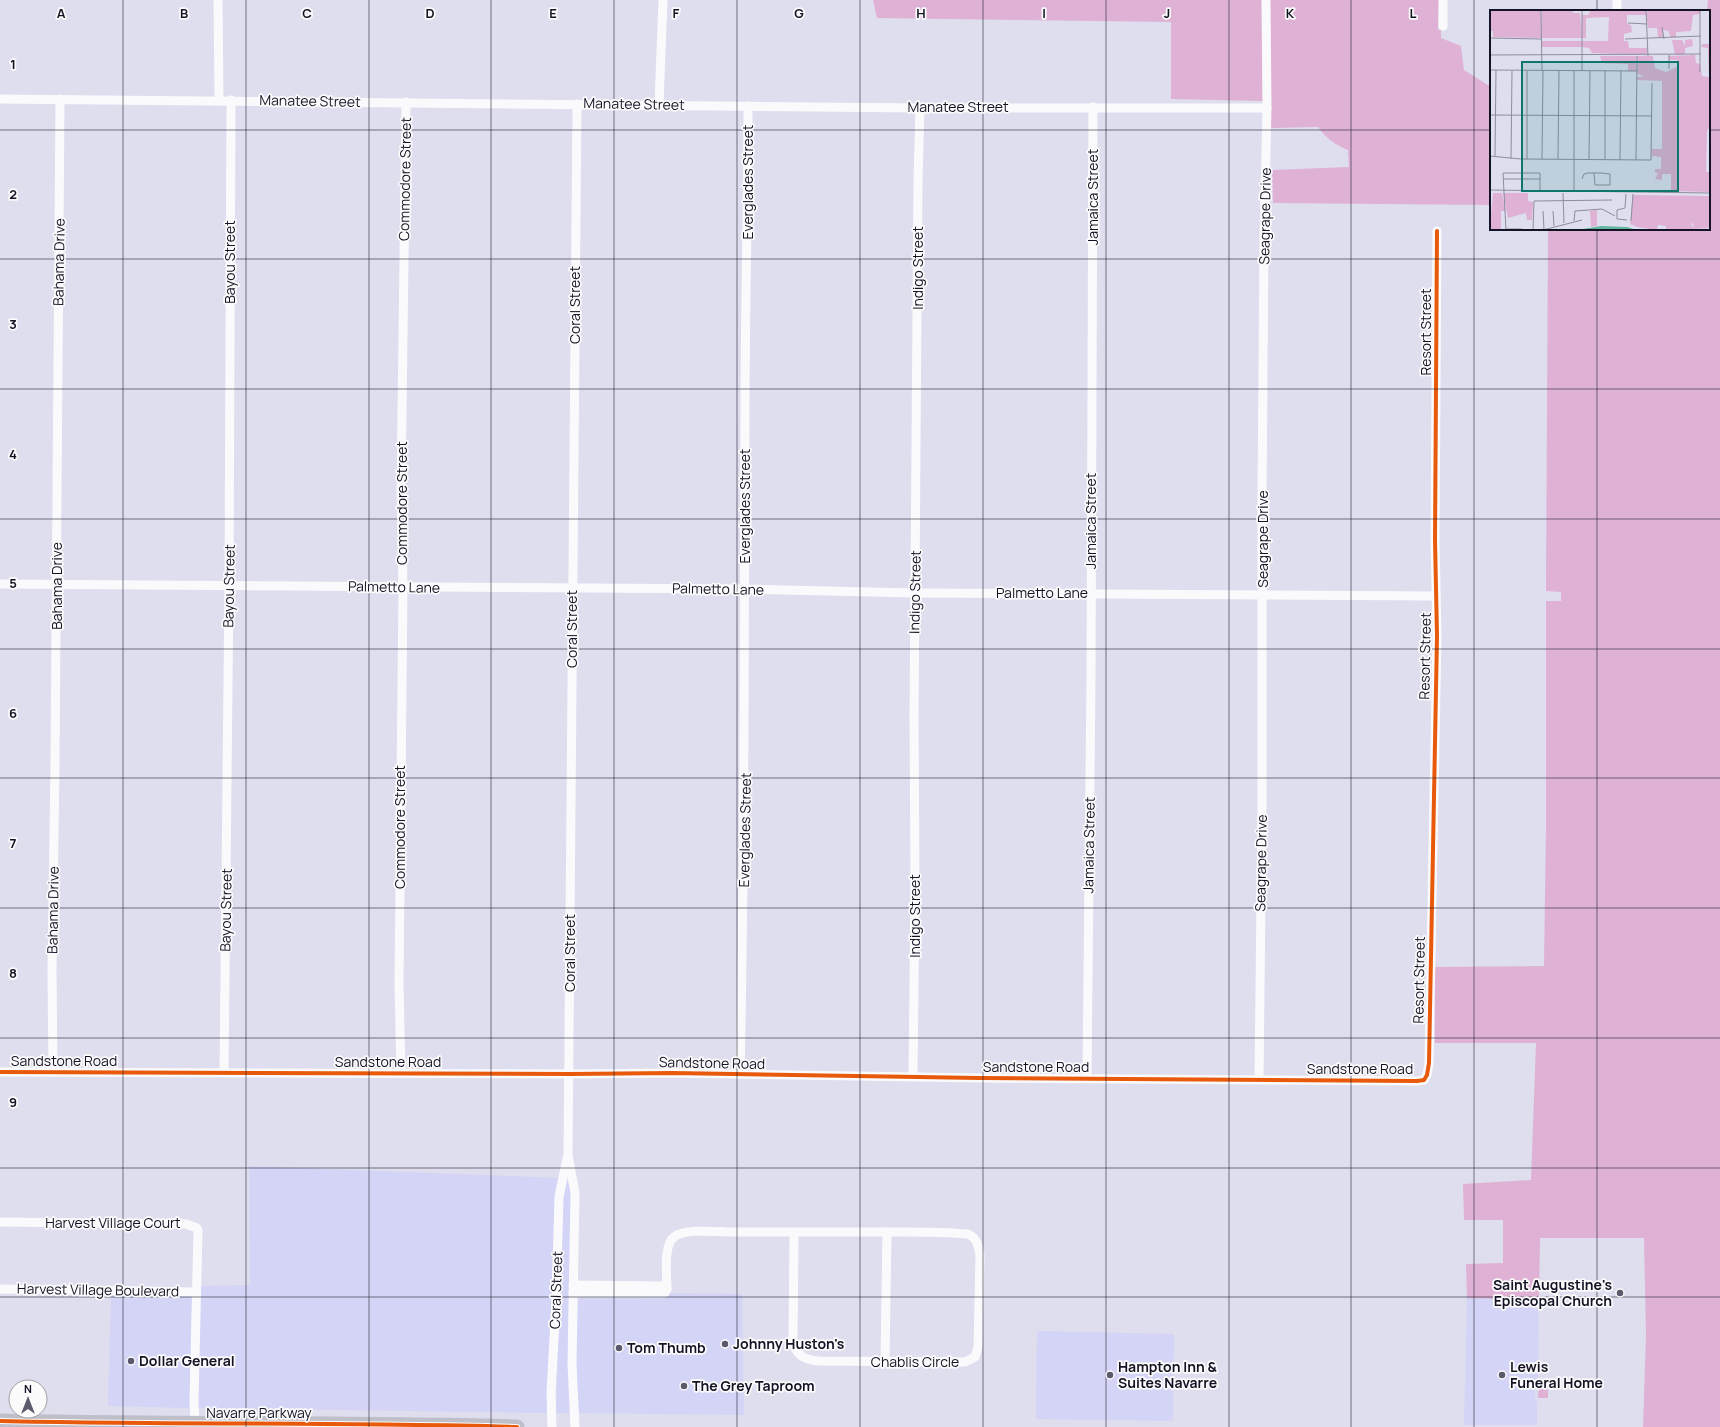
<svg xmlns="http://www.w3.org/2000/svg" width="1720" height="1427" viewBox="0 0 1720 1427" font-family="Manrope,sans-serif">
<rect width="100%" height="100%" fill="#dedeef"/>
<g fill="#d4d4f6">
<path d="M249,1166L559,1178L555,1196L548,1413L198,1408L200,1286L250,1285Z"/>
<path d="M567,1179H568L571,1194L570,1413H556L563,1197Z"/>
<path d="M671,1293L742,1294L744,1415L578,1413L576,1364L577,1298L665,1297Z"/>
<path d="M111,1295L192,1297L190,1408L108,1406Z"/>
<path d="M1467,1298L1539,1300L1538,1381L1535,1383V1398L1537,1401V1425H1464Z"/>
<path d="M1037,1331L1174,1334L1173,1421L1036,1419Z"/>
</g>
<g fill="#dfb1d4">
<path d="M873,0H1262L1263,101L1171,99V22L877,18Z"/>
<path d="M1270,0H1439L1438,30H1441V38L1461,46L1464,70L1491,87V205L1273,203L1272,170L1349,167L1348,150C1335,145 1326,138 1318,127L1271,128Z"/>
<path d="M1708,0H1720V1427H1643L1646,1335L1644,1238H1540L1539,1300L1467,1298L1466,1264L1503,1263V1220H1464L1463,1184L1531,1180L1536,1043H1435L1434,967L1544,966L1546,827V601H1561V592L1546,591L1548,229H1709V11H1707Z"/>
<path d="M1539,1383L1548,1384V1398H1538Z"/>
</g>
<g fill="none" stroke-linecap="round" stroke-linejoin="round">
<g stroke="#fafafd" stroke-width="9">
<path d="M218,0L219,100"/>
<path d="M1617,11V0"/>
<path d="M1443,26V0"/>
<path d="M0,99L920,108H1267"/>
<path d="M659,104L663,0"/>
<path d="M0,584L745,589L915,593L1436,596"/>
<path d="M0,1072L570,1074L672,1073L980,1078L1417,1081L1424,1080L1427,1075L1429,1063L1437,636L1435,540L1437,231"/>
<path d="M53,1072L52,971L55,764L60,99"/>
<path d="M224,1072L229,586L231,100"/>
<path d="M401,1073L399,984L403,587L401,490L406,102"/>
<path d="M740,1074C745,854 744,633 745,412C745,310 748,208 748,106"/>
<path d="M913,1076L915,886L914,717L918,181L920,108"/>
<path d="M1087,1078L1091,678L1093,107"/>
<path d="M1259,1079L1262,809V500L1264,239L1267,108L1266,0"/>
<path d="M0,1222L186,1224L197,1228L198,1231L194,1401L195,1424"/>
<path d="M573,1285L664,1286L667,1289"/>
<path d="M0,1289L196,1292"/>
<path d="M667,1289C667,1276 663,1245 674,1237C685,1228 720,1232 734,1232C782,1232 829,1232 877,1232C907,1232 938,1231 968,1234C977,1238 979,1247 980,1256L978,1347L975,1357L965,1362L819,1361C805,1360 795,1355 793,1341L794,1232"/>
<path d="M573,1293H665L667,1289"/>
<path d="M885,1361L887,1232"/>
<path d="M552,1427L551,1392L556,1303L559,1197L567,1158"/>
<path d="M575,1427L572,1364L575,1193L568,1155L577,104"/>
</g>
<path stroke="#bfbfca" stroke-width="15" d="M0,1421C172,1425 345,1422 517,1427"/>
<g stroke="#fbfbfb" stroke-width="6">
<g id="cycleway">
<path d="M0,1072L570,1074L672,1073L980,1078L1417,1081L1424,1080L1427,1075L1429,1063L1437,636L1435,540L1437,231"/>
<path d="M0,1421C172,1425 345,1422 517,1427"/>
</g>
</g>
<use href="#cycleway" stroke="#e8590c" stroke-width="4"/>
</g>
<path fill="none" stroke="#141325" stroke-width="1" stroke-opacity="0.55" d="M123,0V1427M246,0V1427M369,0V1427M491,0V1427M614,0V1427M737,0V1427M860,0V1427M983,0V1427M1106,0V1427M1229,0V1427M1351,0V1427M1474,0V1427M1597,0V11M0,130H1491M1709,130H1720M1597,229V1427M0,259H1720M0,389H1720M0,519H1720M0,649H1720M0,778H1720M0,908H1720M0,1038H1720M0,1168H1720M0,1297H1720"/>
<g fill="#5b5a6c" stroke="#fbfbfb" stroke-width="1.5">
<circle cx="1620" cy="1293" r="4"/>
<circle cx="725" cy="1344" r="4"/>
<circle cx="619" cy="1348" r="4"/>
<circle cx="131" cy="1361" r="4"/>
<circle cx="1110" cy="1375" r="4"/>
<circle cx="1502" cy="1375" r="4"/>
<circle cx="684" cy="1386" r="4"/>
</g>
<g text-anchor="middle" stroke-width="3.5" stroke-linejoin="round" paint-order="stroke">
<g font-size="14" fill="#141325" stroke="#fbfbfb">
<text transform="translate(310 101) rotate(1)" y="5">Manatee Street</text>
<text transform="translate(634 104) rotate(1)" y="5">Manatee Street</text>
<text x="958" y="112">Manatee Street</text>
<text transform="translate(405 179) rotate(-89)" y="5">Commodore Street</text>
<text transform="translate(748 182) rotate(-90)" y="5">Everglades Street</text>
<text transform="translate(1093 197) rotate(-90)" y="5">Jamaica Street</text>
<text transform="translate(1265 216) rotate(-89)" y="5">Seagrape Drive</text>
<text transform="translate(59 262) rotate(-89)" y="5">Bahama Drive</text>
<text transform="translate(230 262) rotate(-90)" y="5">Bayou Street</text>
<text transform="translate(918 268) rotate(-90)" y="5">Indigo Street</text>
<text transform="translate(575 305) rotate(-90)" y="5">Coral Street</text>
<text transform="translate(1426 332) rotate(-90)" y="5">Resort Street</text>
<text transform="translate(402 503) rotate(-90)" y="5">Commodore Street</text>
<text transform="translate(745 506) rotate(-90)" y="5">Everglades Street</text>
<text transform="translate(1091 521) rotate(-90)" y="5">Jamaica Street</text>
<text transform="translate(1263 539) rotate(-90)" y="5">Seagrape Drive</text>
<text transform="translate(57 586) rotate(-90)" y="5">Bahama Drive</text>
<text transform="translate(229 586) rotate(-89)" y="5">Bayou Street</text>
<text transform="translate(394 587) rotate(1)" y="5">Palmetto Lane</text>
<text transform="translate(718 589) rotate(1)" y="5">Palmetto Lane</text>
<text transform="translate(915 592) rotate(-89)" y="5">Indigo Street</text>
<text x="1042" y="598">Palmetto Lane</text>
<text transform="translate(572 629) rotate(-90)" y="5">Coral Street</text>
<text transform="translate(1425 656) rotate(-89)" y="5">Resort Street</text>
<text transform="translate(400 827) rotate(-90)" y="5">Commodore Street</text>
<text transform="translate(745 830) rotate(-89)" y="5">Everglades Street</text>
<text transform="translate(1089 845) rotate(-89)" y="5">Jamaica Street</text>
<text transform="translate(1261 863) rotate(-89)" y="5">Seagrape Drive</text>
<text transform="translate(53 910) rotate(-89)" y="5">Bahama Drive</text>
<text transform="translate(226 910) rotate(-89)" y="5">Bayou Street</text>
<text transform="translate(915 916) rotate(-90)" y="5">Indigo Street</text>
<text transform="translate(570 953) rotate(-90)" y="5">Coral Street</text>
<text transform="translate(1419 980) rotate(-89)" y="5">Resort Street</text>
<text x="64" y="1066">Sandstone Road</text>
<text x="388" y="1067">Sandstone Road</text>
<text transform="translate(712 1063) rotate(1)" y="5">Sandstone Road</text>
<text x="1036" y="1072">Sandstone Road</text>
<text x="1360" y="1074">Sandstone Road</text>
<text x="113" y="1228">Harvest Village Court</text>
<text transform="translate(98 1290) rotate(1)" y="5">Harvest Village Boulevard</text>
<text transform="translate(556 1290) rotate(-88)" y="5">Coral Street</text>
<text x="915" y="1367">Chablis Circle</text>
<text x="259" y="1418">Navarre Parkway</text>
</g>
<g font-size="14" font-weight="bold" fill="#141325" stroke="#fbfbfb" text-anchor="start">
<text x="1612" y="1290" text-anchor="end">Saint Augustine's<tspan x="1612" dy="16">Episcopal Church</tspan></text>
<text x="733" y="1349">Johnny Huston's</text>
<text x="627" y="1353">Tom Thumb</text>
<text x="139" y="1366">Dollar General</text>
<text x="1118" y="1372">Hampton Inn &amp;<tspan x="1118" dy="16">Suites Navarre</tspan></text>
<text x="1510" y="1372">Lewis<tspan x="1510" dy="16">Funeral Home</tspan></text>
<text x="692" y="1391">The Grey Taproom</text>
</g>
</g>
<g transform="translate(1490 10)">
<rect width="220" height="220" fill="#dedeef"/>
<path d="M0,0H51V28L3,27V21H0ZM52,0H83V3H90L92,28H52ZM101,0H155L156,5H137V14L141,15L142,22L134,24V31H138L139,38H157V45L102,43L99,38L92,37V31H118L119,7L96,8V28H92V5H98ZM162,0L210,1V4L203,5L201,21L186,22V27H181L178,21L173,20V28H168L167,18H158L156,2ZM202,29L203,36L195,38V44L185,45L182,30H192L195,36V30ZM220,29V116L217,121L216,162H220V182L181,181V164H172V170L165,169L168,163L165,162V159H171V147L162,146V139H172V71L147,70V67H154L147,63V46H163L165,58L176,62L187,57V50H179V46L205,45L206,53L210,54L212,66L219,67L218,38L211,37L212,34H219ZM52,31H92V37H52ZM110,46H146V61H138V54L112,53ZM3,183H12L15,198L16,201H11V220H2L0,217ZM13,183H38V191L43,192L42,210H37L36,203L18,208ZM143,185L220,186V218L204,219L205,217L203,216V213L201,214L203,217H205L203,220H176V216L168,215L167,220L147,217L140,214ZM107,200V216L101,217L100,201Z" fill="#dfb1d4"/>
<path d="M111,216L137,217L147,220H87Z" fill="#64b59d"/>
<path fill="none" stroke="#8d8d9e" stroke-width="1" d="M51,0L52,61M156,0L158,46M210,0V62M138,13L157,14M172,17L174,29M0,28L51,29M135,29L211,26M0,45L211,44M179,59V45M0,60L147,61M92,61V0M0,105L162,106M0,146L31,149L161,150L162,73M5,147L6,60M21,149L22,61M37,149V61M52,149L53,61M68,149L69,61M99,149L100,61M115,149V61M130,150L131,61M146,150L147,46M13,169H50M92,169L94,164L98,163H112L120,164V175H105L104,163M0,180L220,183M84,181V61M73,183L74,213M136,184L135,198L127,200V209L137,210M53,201L54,219M63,201L64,216M84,211L85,201L112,199L125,206M141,211L143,184M16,219H32M16,220L13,163H50V181M43,220L44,191L122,190M53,220L92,210"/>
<path fill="#0f766e" fill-opacity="0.15" stroke="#0f766e" stroke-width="2" d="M32,52H188V181H32Z"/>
<rect width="220" height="220" fill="none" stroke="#141325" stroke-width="2"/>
</g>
<g font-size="13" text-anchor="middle" font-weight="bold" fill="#141325" stroke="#fbfbfb" stroke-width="3.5" stroke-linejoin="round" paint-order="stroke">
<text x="61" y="18">A</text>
<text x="184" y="18">B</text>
<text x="307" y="18">C</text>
<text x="430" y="18">D</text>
<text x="553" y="18">E</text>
<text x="676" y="18">F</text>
<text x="799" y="18">G</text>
<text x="921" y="18">H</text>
<text x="1044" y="18">I</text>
<text x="1167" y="18">J</text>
<text x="1290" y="18">K</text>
<text x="1413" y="18">L</text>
<text x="13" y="69">1</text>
<text x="13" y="199">2</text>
<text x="13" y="329">3</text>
<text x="13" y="459">4</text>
<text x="13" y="588">5</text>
<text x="13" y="718">6</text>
<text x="13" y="848">7</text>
<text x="13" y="978">8</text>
<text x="13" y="1107">9</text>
</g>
<g transform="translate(28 1399)"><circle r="19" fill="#fbfbfb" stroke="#9f9ea5"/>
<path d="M0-3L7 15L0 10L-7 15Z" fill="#5b5a6c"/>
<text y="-6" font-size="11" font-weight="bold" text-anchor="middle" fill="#141325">N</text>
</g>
</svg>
